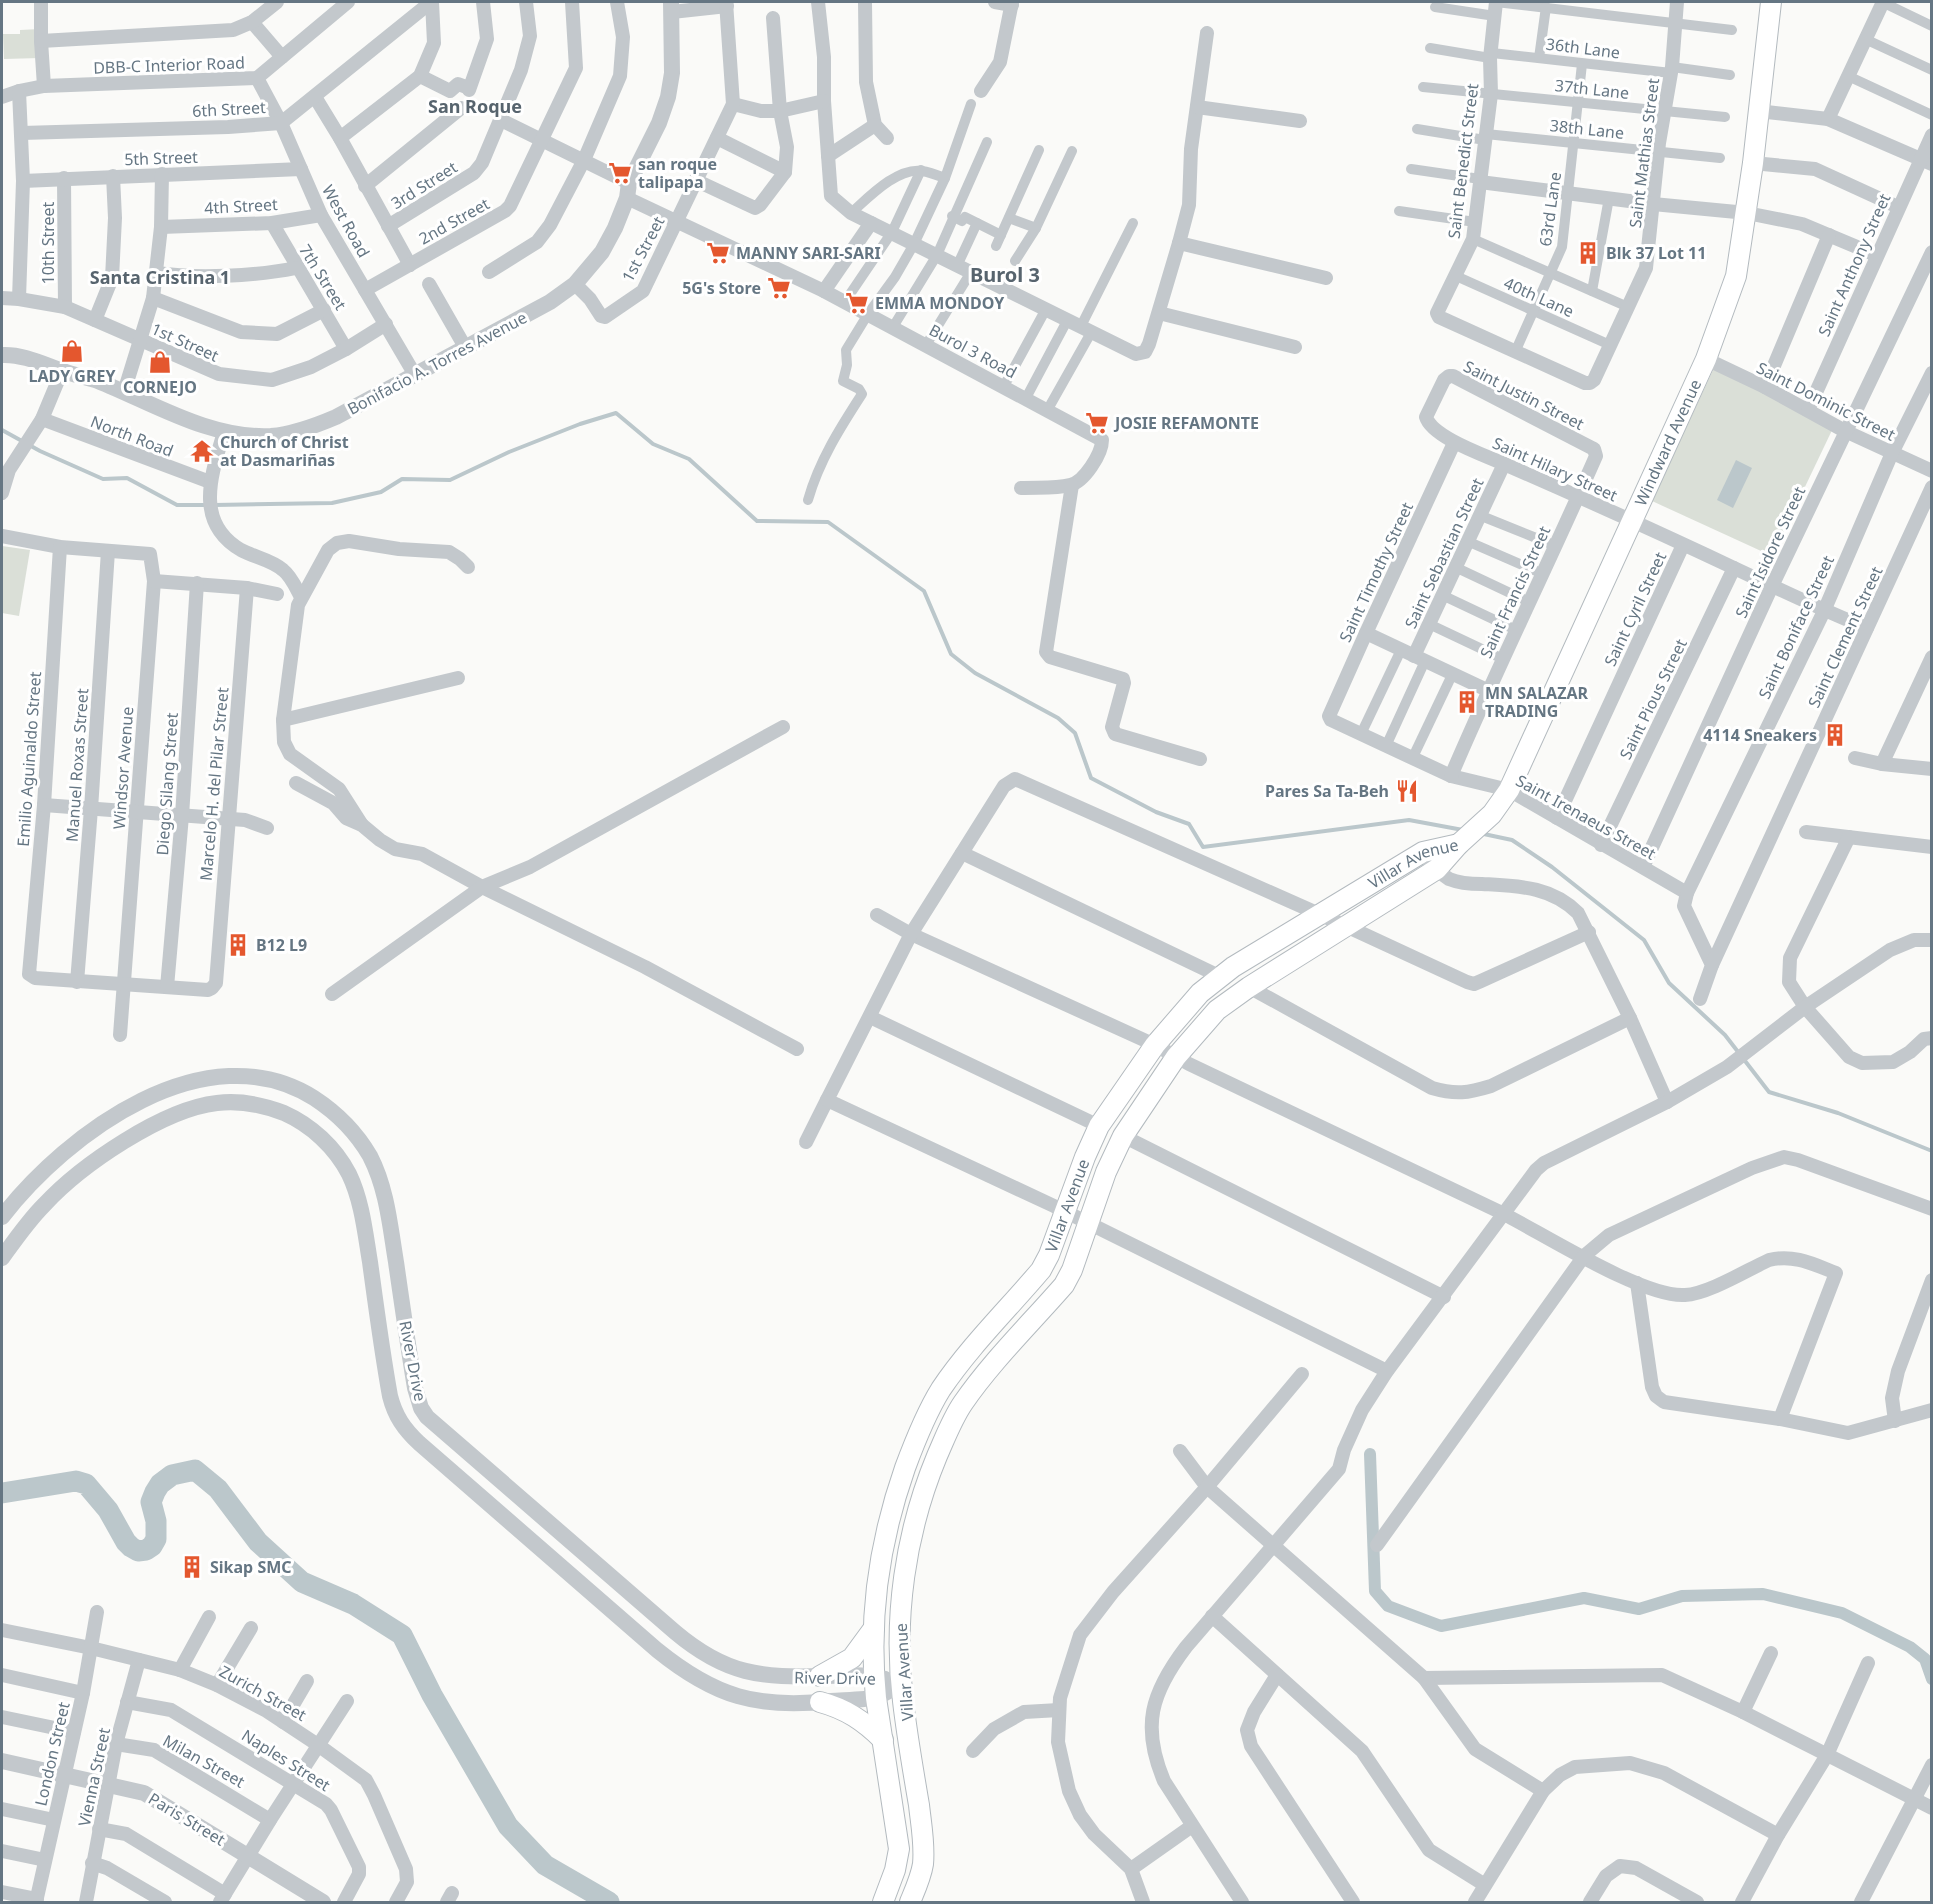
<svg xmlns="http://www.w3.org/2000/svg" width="1933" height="1904" viewBox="0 0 1933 1904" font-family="'Noto Sans',sans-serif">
<rect width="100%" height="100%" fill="#fafaf8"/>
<g fill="#dadfd7">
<path d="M40,29V58L4,59L3,34H20V30Z"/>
<path d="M1714,368L1834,426L1772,556L1652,501Z"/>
<path d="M2,546L30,550L19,616L2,613Z"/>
</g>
<path fill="#bbc7cb" d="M1736,460L1752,468L1733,508L1717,500Z"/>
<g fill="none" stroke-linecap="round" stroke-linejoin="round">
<g stroke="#bbc7cb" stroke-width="4">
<path d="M2,430L40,451L103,479L127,478L177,505H207"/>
<path d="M215,505L332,503L381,492L402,479L450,480L509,452L580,424L616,413L653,444L689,459L757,521L828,522L924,591L951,654L975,673L1058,718L1075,733L1091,778L1156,812L1189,824L1203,847L1409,820L1463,830"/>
<path d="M1479,833L1512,840L1552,867L1644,940L1669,983L1725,1035L1769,1092L1838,1113L1932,1151"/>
</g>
<path stroke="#bbc7cb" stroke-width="12" d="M1370,1454L1375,1591L1388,1606L1441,1626L1584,1598L1639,1609L1682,1596L1763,1594L1842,1613L1910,1647L1925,1659L1932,1679"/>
<path stroke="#bbc7cb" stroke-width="21" d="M2,1493L76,1481L86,1484L108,1510L126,1542L131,1547L138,1551L146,1550L152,1546L156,1539V1521L151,1502L155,1492L160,1484L172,1475L195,1470L218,1489L258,1542L302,1582L353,1604L402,1635L432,1695L508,1826L545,1865L609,1902"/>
<g stroke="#b3babf" stroke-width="22">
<g id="secondary">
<path d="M820,1676L852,1658L874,1628"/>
<path d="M820,1702C846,1709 864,1721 883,1740"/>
<path id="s1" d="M883,1902L895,1870L899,1849L876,1698C868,1619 879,1542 905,1468C915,1441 926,1413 941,1389C970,1346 1008,1309 1041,1270L1049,1255L1085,1157L1099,1126L1155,1045L1200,993L1233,967L1423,852L1459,844"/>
<path id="s2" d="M910,1902C915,1890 921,1877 923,1864C925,1844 921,1824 919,1805C913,1770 907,1736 903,1701C893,1618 905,1533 937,1456C945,1438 952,1419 963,1403C992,1361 1030,1324 1064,1285L1072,1270L1106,1172L1123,1136L1176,1057L1217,1010L1249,987L1437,869L1459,844L1492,814L1509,790L1706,359L1736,276L1753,163L1771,2"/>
</g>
</g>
<g stroke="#c3c8cc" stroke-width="10">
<path d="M1496,2L1732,30"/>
<path d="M1882,2L1932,26"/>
<path d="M1435,7L1495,16"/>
<path d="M1865,39L1932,70"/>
<path d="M1430,48L1490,58"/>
<path d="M1492,53L1671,73"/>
<path d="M1539,58L1546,7"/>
<path d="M1672,67L1730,75"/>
<path d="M1848,76L1932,115"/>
<path d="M1423,87L1725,117"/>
<path d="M1417,129L1485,140"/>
<path d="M1486,134L1720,158"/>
<path d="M1411,169L1480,179"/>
<path d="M1399,211L1475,222"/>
<path d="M851,213C868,198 897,167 922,171C929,172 937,175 945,178"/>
<path d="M952,216L962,221L965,217L1001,235"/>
<path d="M1009,218L1036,228"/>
<path d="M1473,239L1628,307"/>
<path d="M996,246L1039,150"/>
<path d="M1015,261L1036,228L1072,151"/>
<path d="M957,266L977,223"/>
<path d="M1456,276L1610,345"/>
<path d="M1592,291L1609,198"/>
<path d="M844,303L892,232L921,170"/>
<path d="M1081,326L1133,223"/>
<path d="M893,327L937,255L987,142"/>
<path d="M926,345L971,272"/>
<path d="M1516,350L1562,247L1582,64"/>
<path d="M1004,386L1046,309"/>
<path d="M1026,398L1068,319"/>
<path d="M1048,409L1092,331"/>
<path d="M808,500C819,461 840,428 862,394L859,389L843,381L847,365L846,350L868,314L895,277L914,244L945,178L971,104"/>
<path d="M1479,515L1556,546"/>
<path d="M1467,541L1543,574"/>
<path d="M1455,567L1529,602"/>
<path d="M1442,595L1516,630"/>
<path d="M1429,624L1503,659"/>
<path d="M1361,734L1401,650"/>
<path d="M1386,746L1425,661"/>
<path d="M1413,757L1452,675"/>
</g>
<g stroke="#c3c8cc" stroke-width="14">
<path d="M41,2V41L44,86"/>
<path d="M818,2L824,57V101L831,196L851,213L1136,354L1145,352L1149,344L1179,243L1189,205L1191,149L1207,33"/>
<path d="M865,2L866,82L875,125L887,138"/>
<path d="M995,2L1012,5"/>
<path d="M1496,2L1490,58L1491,94L1473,239L1437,313L1439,317L1585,383H1590L1594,380L1646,268L1659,143L1672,67L1677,2"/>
<path d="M672,12L727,6"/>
<path d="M252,22L282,57"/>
<path d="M41,41L233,30L252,22L277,2"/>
<path d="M420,76L450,91L458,84L469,88"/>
<path d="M257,78L281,123L321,215L415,375"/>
<path d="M469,90L487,39L483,2"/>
<path d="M981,91L1000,62L1012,2"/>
<path d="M2,97L19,91L44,86L257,78L348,2"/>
<path d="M315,97L340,138L410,265"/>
<path d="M733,104L761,111H780L824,101"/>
<path d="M1197,107L1300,121"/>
<path d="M1758,111L1828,119L1932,164"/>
<path d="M1828,119L1883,2"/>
<path d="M501,120L629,183"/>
<path d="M22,133L228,127L281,123L431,2"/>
<path d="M340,138L420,76L434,43L432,2"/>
<path d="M717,138L785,172"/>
<path d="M828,156L875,125"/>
<path d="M1753,163L1815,169L1898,207"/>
<path d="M64,178L65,307"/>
<path d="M695,180L755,208L760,205L785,172L787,147L780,111L773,18"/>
<path d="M23,181L301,169"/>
<path d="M1480,182L1653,204L1747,213L1802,224L1876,255"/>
<path d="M365,186L461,108"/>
<path d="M627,198L824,291L1102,440C1102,454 1084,482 1070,485C1055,489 1037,487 1021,488"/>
<path d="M272,223L346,349"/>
<path d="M388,226L474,173L482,163L521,70L530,36L526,2"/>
<path d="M161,227L272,223L321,215"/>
<path d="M1179,243L1326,278"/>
<path d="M489,272L537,242L550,225L584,160L620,76L623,37L617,2"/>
<path d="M157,273C197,279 256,276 296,268"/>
<path d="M429,284L465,347"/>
<path d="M575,284L590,299L601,316L605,317L643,291L733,104L726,2"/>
<path d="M365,290L505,211L510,206L576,68L572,2"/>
<path d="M824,291L871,223"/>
<path d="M2,298L19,299L65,307L219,374L272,380L311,367L346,349L386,324"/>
<path d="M153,298L241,332L277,334L324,310"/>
<path d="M19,299L23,181L19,91"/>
<path d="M1159,313L1295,347"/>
<path d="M95,320L112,278L115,218L113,176"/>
<path d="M1706,359L1765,387L1845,431L1932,471"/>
<path d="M1765,387L1829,235"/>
<path d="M124,392L153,298L161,227L162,174"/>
<path d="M1808,410L1932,135"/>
<path d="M42,419L210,482"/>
<path d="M224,432C212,473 193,522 241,550C254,557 272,560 283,570C291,576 296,588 301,597"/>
<path d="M1454,443L1366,633L1329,716L1331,720L1451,776L1509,790L1687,893L1684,906L1712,965L1700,999"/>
<path d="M1072,485L1046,652L1050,657L1123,679L1124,683L1112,727L1115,734L1200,759"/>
<path d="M2,493L9,470L42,419L62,371"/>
<path d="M2,536L60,547L150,554L154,581L120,1035"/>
<path d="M60,547L44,805L29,974L35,978L208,990L212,988L216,983L247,588"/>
<path d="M154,581L247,588L277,594"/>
<path d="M1366,633L1487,690"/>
<path d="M1414,656L1504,464"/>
<path d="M283,720L458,678"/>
<path d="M1855,758L1882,764L1932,769"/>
<path d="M1882,764L1932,657"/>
<path d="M1451,776C1497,668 1549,563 1596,456L1594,449L1590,447L1453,376H1449L1444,380L1426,417C1432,437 1484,455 1502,463C1580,497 1658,532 1734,568C1779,589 1822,610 1867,628"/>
<path d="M296,783L333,803L346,818L362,825L380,840L395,849L422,854L482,887L645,967L797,1049"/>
<path d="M44,805L245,820L267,828"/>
<path d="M1557,818L1683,545"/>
<path d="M362,825L339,789L290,754L284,742L283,720L298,605L328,550L337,543L349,541L399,549L449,552L460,559L468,567"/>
<path d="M1806,832L1932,847"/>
<path d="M1849,837L1790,958L1789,982L1805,1007L1849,1057L1862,1063L1893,1062L1910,1052L1924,1039L1932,1038"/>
<path d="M1601,845L1734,568"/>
<path d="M1423,852C1431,862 1438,873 1449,879C1459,883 1472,884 1482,884C1518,886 1551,886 1578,913L1630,1018L1667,1102"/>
<path d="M962,853L1219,976"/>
<path d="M1643,867L1772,586L1932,252"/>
<path d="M1687,893L1824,611L1892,453L1932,373"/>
<path d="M877,915L911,934L1155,1045L1189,1064C1293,1113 1397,1162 1500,1212C1542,1233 1643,1298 1685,1295C1708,1294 1747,1270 1769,1260C1794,1254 1813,1264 1836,1273L1780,1419"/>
<path d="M1712,965L1932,487"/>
<path d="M77,982L91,809L108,551"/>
<path d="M167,987L182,816L197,583"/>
<path d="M1249,987L1432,1088C1456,1095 1468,1093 1491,1086L1630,1018"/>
<path d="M332,994L482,887L530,867L783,727"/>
<path d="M870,1017L1099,1126"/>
<path d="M1123,1136L1444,1297"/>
<path d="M806,1142L827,1100"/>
<path d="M1637,1283L1652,1387L1656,1396L1664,1402L1780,1419L1848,1433L1932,1410"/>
<path d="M1387,1371L1054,1206L827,1100L911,934L1004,786L1015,779L1346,926L1467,982L1474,984L1481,981L1589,932"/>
<path d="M1895,1421L1892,1398L1898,1371L1932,1280"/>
<path d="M1180,1451L1207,1487L1424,1678L1662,1675L1743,1712L1932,1808"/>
<path d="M1377,1545L1584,1256L1609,1235L1752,1168L1784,1157L1798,1160L1932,1209"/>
<path d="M1212,1616L1362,1751L1429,1850L1485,1885"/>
<path d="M2,1630L91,1648L180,1670L217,1685L265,1710L318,1745L366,1780L374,1795L406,1869L407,1882L396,1902"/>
<path d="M180,1670L209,1617"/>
<path d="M2,1675L83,1693"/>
<path d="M1277,1675L1254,1712L1247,1730L1251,1746L1353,1902"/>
<path d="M1424,1678L1475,1749L1543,1791"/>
<path d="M217,1685L251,1628"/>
<path d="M127,1702L171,1710L326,1804L331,1810L359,1867V1874L344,1902"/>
<path d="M1743,1712L1771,1653"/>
<path d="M2,1717L74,1732"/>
<path d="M283,1722L307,1681"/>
<path d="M116,1744L154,1750L270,1820"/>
<path d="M973,1751L994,1729L1024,1712L1059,1710"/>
<path d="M2,1809L54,1820"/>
<path d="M99,1829L126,1834L225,1894"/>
<path d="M2,1851L45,1860"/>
<path d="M92,1863L107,1868L165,1902"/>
<path d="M1131,1869L1192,1826"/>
<path d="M2,1892L37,1899"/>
<path d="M36,1902L83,1693L97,1612"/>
<path d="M86,1902L116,1744L139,1660"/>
<path d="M220,1902L270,1820L347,1701"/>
<path d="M447,1902L452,1893"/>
<path d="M1143,1902L1131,1869L1094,1834L1080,1815L1069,1791L1058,1742L1060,1698L1080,1635L1113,1592L1207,1487L1302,1374"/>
<path d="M1242,1902L1164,1781C1141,1726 1151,1693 1186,1647L1339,1469L1344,1450L1362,1410L1387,1371L1536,1170L1544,1163L1667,1102L1727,1067L1805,1007L1890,950L1914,940H1932"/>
<path d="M1475,1902L1543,1791L1560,1775L1575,1767L1630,1763L1664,1773L1778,1835"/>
<path d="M1590,1902L1606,1876L1620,1866L1636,1868L1697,1902"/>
<path d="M1742,1902L1778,1835L1827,1755L1868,1663"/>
<path d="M1861,1902L1932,1765"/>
</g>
<g stroke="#c3c8cc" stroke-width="16">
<path d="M2,355C23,354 43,364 63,371C74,375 87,377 98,381C153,403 210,439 271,436C294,434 315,426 336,417L550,302L575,284L602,252L615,228L627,198L629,183L659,123L668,97L672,73L671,2"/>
<path d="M2,1217C67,1133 206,1030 314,1098C337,1113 356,1132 370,1156C387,1189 390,1226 396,1262C402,1304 408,1346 415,1388L421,1408L427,1417L675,1632C726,1675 761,1678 825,1676C845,1676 865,1673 885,1679"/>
<path d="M2,1258C15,1240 28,1221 44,1205C81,1165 163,1109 217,1103C240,1100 263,1105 284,1113C311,1125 335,1147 349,1174C362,1201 365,1232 370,1262C376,1306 382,1352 390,1396C395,1416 404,1429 419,1443L657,1650C715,1697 757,1709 831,1701C843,1700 867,1700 877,1697C885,1694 893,1688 901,1684"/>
<path d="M2,1761L144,1793L323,1902"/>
</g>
<use href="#secondary" stroke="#fff" stroke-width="20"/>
</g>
<defs>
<g id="supermarket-bare" transform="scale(1.8)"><path d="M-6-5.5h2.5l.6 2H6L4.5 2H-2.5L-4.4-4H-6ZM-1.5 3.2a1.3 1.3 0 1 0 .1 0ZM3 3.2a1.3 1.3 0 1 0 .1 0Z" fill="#e4572e" stroke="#fff" stroke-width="2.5" paint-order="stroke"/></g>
<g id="building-bare" transform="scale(1.8)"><path d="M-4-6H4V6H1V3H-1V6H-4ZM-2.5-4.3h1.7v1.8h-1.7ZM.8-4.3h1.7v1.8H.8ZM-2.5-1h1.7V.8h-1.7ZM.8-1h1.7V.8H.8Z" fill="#e4572e" stroke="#fff" stroke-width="2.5" paint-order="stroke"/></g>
<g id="shop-bare" transform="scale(1.8)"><path d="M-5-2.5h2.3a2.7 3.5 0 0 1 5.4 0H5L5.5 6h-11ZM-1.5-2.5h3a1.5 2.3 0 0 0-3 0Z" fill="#e4572e" stroke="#fff" stroke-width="2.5" paint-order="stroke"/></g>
<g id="temple-bare" transform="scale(1.8)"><path d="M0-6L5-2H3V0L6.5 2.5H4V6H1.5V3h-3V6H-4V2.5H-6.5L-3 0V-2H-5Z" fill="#e4572e" stroke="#fff" stroke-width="2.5" paint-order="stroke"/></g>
<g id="restaurant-bare" transform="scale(1.8)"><path d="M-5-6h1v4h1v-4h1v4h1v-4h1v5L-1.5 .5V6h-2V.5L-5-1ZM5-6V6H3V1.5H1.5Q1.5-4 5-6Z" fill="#e4572e" stroke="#fff" stroke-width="2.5" paint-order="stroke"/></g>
</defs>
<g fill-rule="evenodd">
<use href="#supermarket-bare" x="620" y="173"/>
<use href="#supermarket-bare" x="718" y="253"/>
<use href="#building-bare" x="1588" y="253"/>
<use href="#supermarket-bare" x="779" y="288"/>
<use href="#supermarket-bare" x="857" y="303"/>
<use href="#shop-bare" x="72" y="351"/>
<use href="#shop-bare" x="160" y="362"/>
<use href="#supermarket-bare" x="1097" y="423"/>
<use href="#temple-bare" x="202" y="451"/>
<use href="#building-bare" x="1467" y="702"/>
<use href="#building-bare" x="1835" y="735"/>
<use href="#restaurant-bare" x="1407" y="791"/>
<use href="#building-bare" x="238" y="945"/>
<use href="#building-bare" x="192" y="1567"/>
</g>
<g text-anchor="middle" stroke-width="6" stroke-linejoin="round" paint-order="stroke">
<g font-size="16" fill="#657683" stroke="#fff">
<text transform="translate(1583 48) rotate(7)" y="6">36th Lane</text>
<text transform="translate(169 65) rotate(-2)" y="6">DBB-C Interior Road</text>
<text transform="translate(1592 89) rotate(6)" y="6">37th Lane</text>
<text transform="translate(229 109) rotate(-3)" y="6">6th Street</text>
<text transform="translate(1587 129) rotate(6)" y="6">38th Lane</text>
<text transform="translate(1644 153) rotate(-83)" y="6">Saint Mathias Street</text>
<text transform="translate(161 158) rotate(-2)" y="6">5th Street</text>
<text transform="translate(1463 161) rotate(-83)" y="6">Saint Benedict Street</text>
<text transform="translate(424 185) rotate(-32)" y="6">3rd Street</text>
<text transform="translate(241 206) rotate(-3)" y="6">4th Street</text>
<text transform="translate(1550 209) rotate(-82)" y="6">63rd Lane</text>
<text transform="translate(346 221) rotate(61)" y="6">West Road</text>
<text transform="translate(454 221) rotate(-29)" y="6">2nd Street</text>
<text transform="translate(48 243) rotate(-90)" y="6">10th Street</text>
<text transform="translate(643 249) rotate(-62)" y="6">1st Street</text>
<text transform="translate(1854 265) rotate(-66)" y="6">Saint Anthony Street</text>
<text transform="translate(323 277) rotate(58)" y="6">7th Street</text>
<text transform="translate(1539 297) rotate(24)" y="6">40th Lane</text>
<text transform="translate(185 342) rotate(24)" y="6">1st Street</text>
<text transform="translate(973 351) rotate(28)" y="6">Burol 3 Road</text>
<text transform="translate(437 363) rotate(-28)" y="6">Bonifacio A. Torres Avenue</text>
<text transform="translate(1524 395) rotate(27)" y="6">Saint Justin Street</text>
<text transform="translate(1826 401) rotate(27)" y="6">Saint Dominic Street</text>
<text transform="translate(132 436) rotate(21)" y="6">North Road</text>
<text dy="6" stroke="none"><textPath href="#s2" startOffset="1738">Windward Avenue</textPath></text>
<text transform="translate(1555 469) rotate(24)" y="6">Saint Hilary Street</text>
<text transform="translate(1770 552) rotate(-65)" y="6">Saint Isidore Street</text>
<text transform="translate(1444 553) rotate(-65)" y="6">Saint Sebastian Street</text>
<text transform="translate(1376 572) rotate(-65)" y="6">Saint Timothy Street</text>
<text transform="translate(1515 592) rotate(-65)" y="6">Saint Francis Street</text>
<text transform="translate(1635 609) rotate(-65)" y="6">Saint Cyril Street</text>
<text transform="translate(1796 627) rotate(-65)" y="6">Saint Boniface Street</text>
<text transform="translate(1845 637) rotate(-65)" y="6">Saint Clement Street</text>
<text transform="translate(1653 699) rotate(-64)" y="6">Saint Pious Street</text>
<text transform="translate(29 759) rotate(-86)" y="6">Emilio Aguinaldo Street</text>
<text transform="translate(77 765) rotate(-86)" y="6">Manuel Roxas Street</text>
<text transform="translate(123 768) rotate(-86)" y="6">Windsor Avenue</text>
<text transform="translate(167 784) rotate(-86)" y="6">Diego Silang Street</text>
<text transform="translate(214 784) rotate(-85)" y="6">Marcelo H. del Pilar Street</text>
<text transform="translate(1586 817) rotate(29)" y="6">Saint Irenaeus Street</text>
<text dy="6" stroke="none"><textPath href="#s1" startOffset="1258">Villar Avenue</textPath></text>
<text dy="6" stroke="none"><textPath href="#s1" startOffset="754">Villar Avenue</textPath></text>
<text transform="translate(413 1361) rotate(79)" y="6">River Drive</text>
<text transform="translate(904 1672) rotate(-94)" y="6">Villar Avenue</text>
<text transform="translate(835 1678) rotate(1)" y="6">River Drive</text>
<text transform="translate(263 1693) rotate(29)" y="6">Zurich Street</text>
<text transform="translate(52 1754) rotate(-77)" y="6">London Street</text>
<text transform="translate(286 1760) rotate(32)" y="6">Naples Street</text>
<text transform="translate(204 1761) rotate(29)" y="6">Milan Street</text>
<text transform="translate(94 1777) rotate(-78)" y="6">Vienna Street</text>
<text transform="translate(187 1819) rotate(31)" y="6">Paris Street</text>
</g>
<g font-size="16" font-weight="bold" fill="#657683" stroke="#fff" text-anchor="start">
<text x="638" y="170">san roque<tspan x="638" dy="18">talipapa</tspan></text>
<text x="736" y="259">MANNY SARI-SARI</text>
<text x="1606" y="259">Blk 37 Lot 11</text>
<text x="761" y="294" text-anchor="end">5G's Store</text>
<text x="875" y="309">EMMA MONDOY</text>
<text x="72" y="382" text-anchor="middle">LADY GREY</text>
<text x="160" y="393" text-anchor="middle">CORNEJO</text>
<text x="1115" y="429">JOSIE REFAMONTE</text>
<text x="220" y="448">Church of Christ<tspan x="220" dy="18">at Dasmariñas</tspan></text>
<text x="1485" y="699">MN SALAZAR<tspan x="1485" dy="18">TRADING</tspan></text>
<text x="1817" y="741" text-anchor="end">4114 Sneakers</text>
<text x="1389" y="797" text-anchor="end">Pares Sa Ta-Beh</text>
<text x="256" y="951">B12 L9</text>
<text x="210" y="1573">Sikap SMC</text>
</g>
<g font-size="18" font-weight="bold" fill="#57646e" stroke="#fff">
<text x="475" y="113">San Roque</text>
<text x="160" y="284">Santa Cristina 1</text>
</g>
<g font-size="20" font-weight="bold" fill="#57646e" stroke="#fff">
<text x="1005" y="282">Burol 3</text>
</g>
</g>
<rect width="1933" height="1904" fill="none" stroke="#657683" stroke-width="6"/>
</svg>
